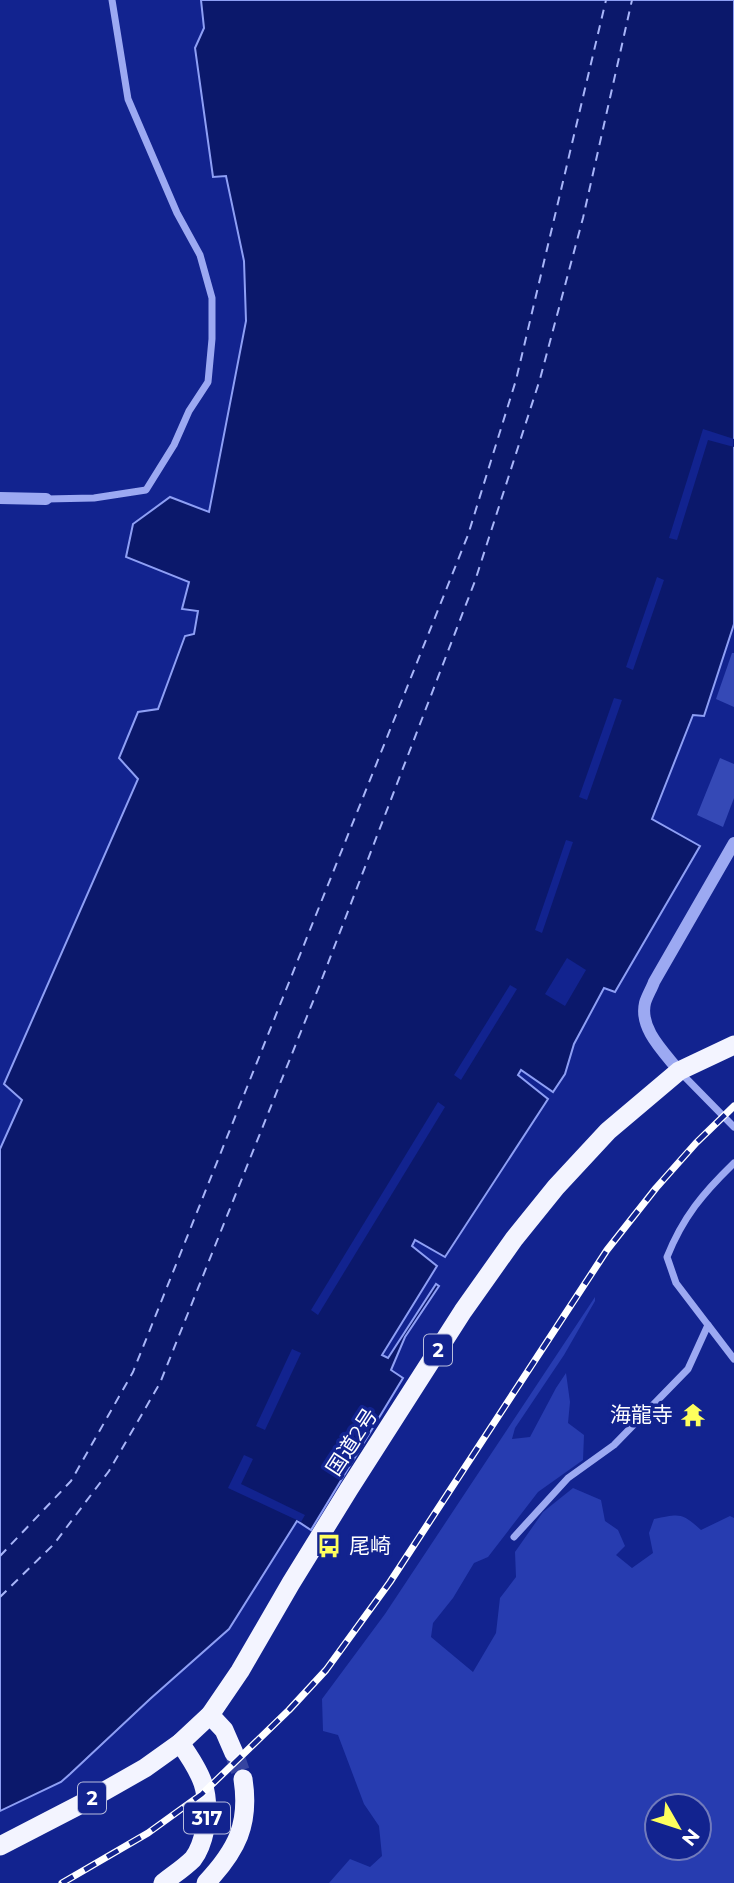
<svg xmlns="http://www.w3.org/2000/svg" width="734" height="1883" viewBox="0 0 734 1883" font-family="Montserrat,'Noto Sans JP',sans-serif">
<rect width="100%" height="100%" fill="#12238f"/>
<path fill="#273cb0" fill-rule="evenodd" d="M595,1297V1301L564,1355L515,1428L512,1439L530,1437L556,1388L566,1373L570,1402L568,1423L584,1435L583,1460L538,1492L488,1557L474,1563L453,1598L433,1623L431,1637L473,1672L496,1633L500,1598L516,1577L515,1552L543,1512L573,1488L601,1500L605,1521L618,1530L625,1546L616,1555L632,1568L653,1553L649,1533L654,1519C680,1514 681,1512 701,1530L730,1516L734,1518V1883H329L350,1859L370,1867L382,1856L379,1826L364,1804L338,1735L323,1731L322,1699L385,1614ZM657,1806H699V1848H657Z"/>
<path fill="#0b186b" stroke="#8e9ff5" stroke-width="2" d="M201,0H734V624L704,716L693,715L652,819L700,846L615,992L604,988L574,1044L565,1074L553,1092L521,1070L518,1075L548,1099L445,1257L415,1240L412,1246L437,1266L382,1355L388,1358L436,1284L439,1286L405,1337L391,1370L403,1378L311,1530L297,1521L229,1629L150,1699L70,1774L61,1782L0,1811V1149L22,1100L4,1084L138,779L119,758L138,712L158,709L185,636L194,634L198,611L182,609L189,582L126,557L133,524L170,497L209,512L246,321L244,261L226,176L213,177L195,48L204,28Z"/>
<g fill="#12238f">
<path d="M703,429L734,439V447L708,440L677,540L669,538Z"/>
<path d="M657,577L664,580L633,670L626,667Z"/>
<path d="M614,698L622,700L587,800L579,797Z"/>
<path d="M566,840L573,842L542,933L535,930Z"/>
<path d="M567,958L586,970L565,1006L545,994Z"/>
<path d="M510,985L517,989L461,1080L454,1075Z"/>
<path d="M438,1102L445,1107L318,1315L311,1310Z"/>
<path d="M292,1349L301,1353L265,1430L256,1426Z"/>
<path d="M244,1455L253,1459L241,1484L305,1515L301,1522L228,1488Z"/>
</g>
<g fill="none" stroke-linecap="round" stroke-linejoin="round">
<g stroke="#a8b5f9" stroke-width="2" stroke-dasharray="9 7" stroke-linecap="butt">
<path d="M0,1556L71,1481L133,1372L468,535L516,380L606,0"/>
<path d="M0,1597L54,1544L109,1471L160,1383L320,984L475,581L540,379L583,218L632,0"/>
</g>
</g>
<g fill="#3549b6">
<path d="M732,653H734V707L716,699Z"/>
<path d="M720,758L734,764V798L723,827L697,815Z"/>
</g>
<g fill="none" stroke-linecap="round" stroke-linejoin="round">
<path stroke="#3644a0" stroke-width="19" stroke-dasharray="19 10" stroke-linecap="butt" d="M234,1753L243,1779"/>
<g stroke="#9ca9f2" stroke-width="7">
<path d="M46,499L94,498L146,490L174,445L189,411L208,382L212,339V298L200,255L177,213L128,99L112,0"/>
<path d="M680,1072L734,1127"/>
<path d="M708,1325L676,1283L667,1257C683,1217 703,1193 734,1163"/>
<path d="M514,1537L568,1478L614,1445L688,1369L708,1325L734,1359"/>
</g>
<g stroke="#9ca9f2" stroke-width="12">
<path d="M0,498L46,499"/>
<path d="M679,1071C664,1052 639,1029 645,1003C647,996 652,988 654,982L734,843"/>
</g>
<g stroke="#f3f4ff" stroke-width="19">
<path d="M210,1715L224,1730L234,1753"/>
<path d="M0,1846L87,1801L145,1768L180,1743L210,1715L240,1671L291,1583L349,1489L463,1311L514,1239L556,1187L608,1131L679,1071L734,1045"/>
<path d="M163,1883C173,1875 184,1868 193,1859C200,1850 203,1839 205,1829C211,1791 202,1774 180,1743"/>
<path d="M206,1883C237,1850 250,1824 243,1779"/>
</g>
<g stroke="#fff" stroke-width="7">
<path id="rail" d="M62,1883L148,1833L202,1794L289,1710L326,1670L390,1582L607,1250L656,1188L696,1143L734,1106"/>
</g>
<use href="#rail" stroke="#12238f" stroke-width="4.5" stroke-dasharray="13" stroke-linecap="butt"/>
</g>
<defs>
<g id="temple-bare" transform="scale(1.89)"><path d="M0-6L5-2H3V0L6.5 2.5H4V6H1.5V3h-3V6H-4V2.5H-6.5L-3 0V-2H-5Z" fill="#feff5d" stroke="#12238f" stroke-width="2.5" paint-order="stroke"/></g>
<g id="bus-bare" transform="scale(1.89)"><path d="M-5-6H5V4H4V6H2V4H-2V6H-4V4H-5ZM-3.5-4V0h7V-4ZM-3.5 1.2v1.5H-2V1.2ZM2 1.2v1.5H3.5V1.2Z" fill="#feff5d" stroke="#12238f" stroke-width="2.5" paint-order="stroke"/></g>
</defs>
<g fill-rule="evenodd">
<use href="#temple-bare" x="693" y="1415"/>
<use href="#bus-bare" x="329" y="1546"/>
</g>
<g text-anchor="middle" stroke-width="7" stroke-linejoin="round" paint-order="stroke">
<g fill="#12238f" stroke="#b8bddd" stroke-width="2">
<rect x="424" y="1334.5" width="28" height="31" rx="5"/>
<rect x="78" y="1782.5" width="28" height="31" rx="5"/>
<rect x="184" y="1802.5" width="46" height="31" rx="5"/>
</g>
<g font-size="19" font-weight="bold" fill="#fff">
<text x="438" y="1357">2</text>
<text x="92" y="1805">2</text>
<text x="207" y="1825">317</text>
</g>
<g font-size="21" fill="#fff" stroke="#12238f" text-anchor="end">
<text x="673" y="1422">海龍寺</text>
<text x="349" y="1553" text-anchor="start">尾崎</text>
</g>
<g font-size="21" fill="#fff" stroke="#12238f">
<text transform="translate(352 1442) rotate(-57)" y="7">国道2号</text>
</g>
</g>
<g transform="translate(678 1827) rotate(129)"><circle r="33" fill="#12238f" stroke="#717bbc" stroke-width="2"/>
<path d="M0-5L12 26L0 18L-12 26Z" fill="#feff5d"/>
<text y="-10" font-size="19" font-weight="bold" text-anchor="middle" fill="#ffffff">N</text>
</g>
</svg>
